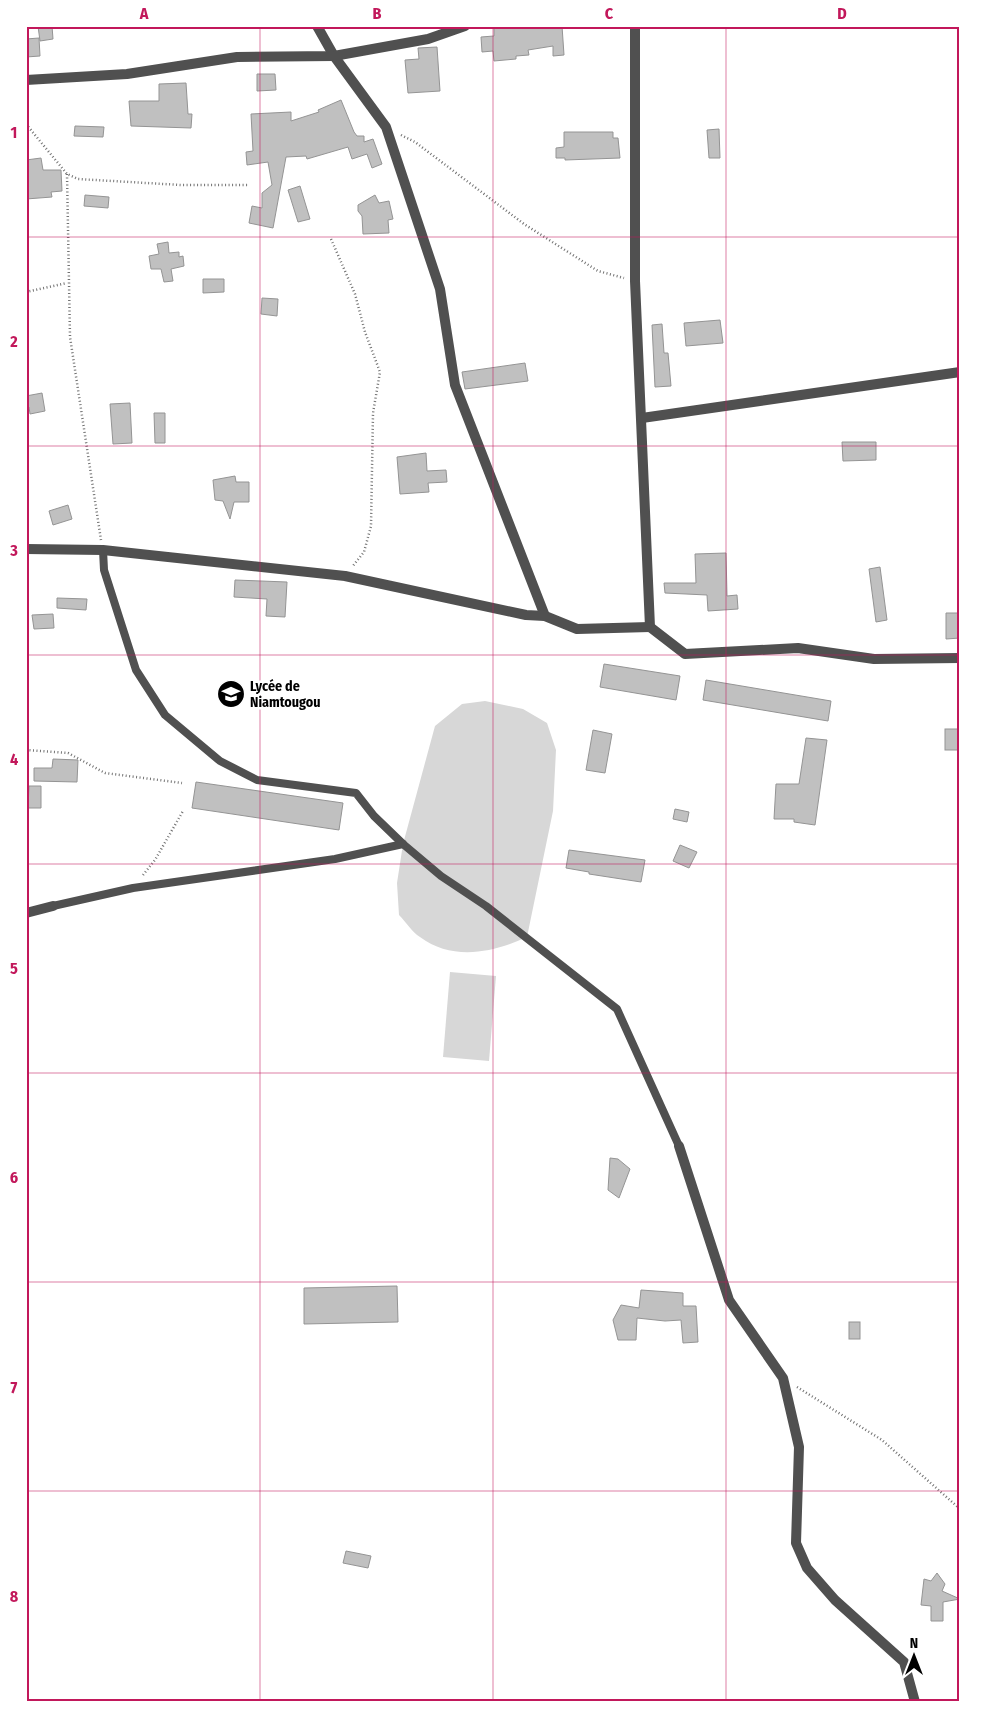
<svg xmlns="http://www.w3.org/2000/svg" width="986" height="1728" viewBox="0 0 986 1728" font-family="'Fira Sans Condensed',sans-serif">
<rect width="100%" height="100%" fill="#fff"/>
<g fill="#d7d7d7">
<path d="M485,701L523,709L547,723L556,750L553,811L527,937C493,953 452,961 420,937C412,932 406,922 399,915L397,883L403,844L435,726L462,704Z"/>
<path d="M450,972L496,976L489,1061L443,1057Z"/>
</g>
<g fill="#c0c0c0" stroke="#949494">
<path d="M38,26H52L53,39L40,41Z"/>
<path d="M503,26H562L564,55L553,56V46L528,50L529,55L516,56V59L494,61L493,51L482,52L481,37L494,36V28Z"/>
<path d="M39,38L40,56L26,57V39Z"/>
<path d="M437,47L440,91L408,93L405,60L419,59L418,48Z"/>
<path d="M257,74H275L276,90L257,91Z"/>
<path d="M186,83L188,114H192L191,128L131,126L129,101H159V84Z"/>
<path d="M341,100L354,132L357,136H364V142L373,139L382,164L372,168L367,154L352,159L348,147L307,159L306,156L286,157L273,228L249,223L252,206L262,208V193L272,185L268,162L247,165L246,152L253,151L251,114L291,112V121L319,112L318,110Z"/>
<path d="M75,126L104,127L103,137L74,136Z"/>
<path d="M719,129L720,158H709L707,130Z"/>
<path d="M564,132H613V138H618L620,158L565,160V158H556V148L564,147Z"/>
<path d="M41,158L43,170H61L62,191L51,192L52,197L26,199V160Z"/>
<path d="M300,186L310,219L298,222L288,190Z"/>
<path d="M85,195L109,197L108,208L84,206Z"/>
<path d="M375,195L379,203L389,201L393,219L388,220L389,233L363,234L362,216L358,211V205Z"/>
<path d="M168,242L169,253L179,252V257L183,256L184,266L171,269L173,281L164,282L161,269H151L149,256L159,254L157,244Z"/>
<path d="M203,279H224V292L203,293Z"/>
<path d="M262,298L278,299L277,316L261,314Z"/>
<path d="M720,320L723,343L686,346L684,323Z"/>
<path d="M662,324L664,353H668L671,386L655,387L652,325Z"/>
<path d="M525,363L528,381L465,389L462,372Z"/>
<path d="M42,393L45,411L30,414L29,407L26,408V396Z"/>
<path d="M130,403L132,443L113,444L110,404Z"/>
<path d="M154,413H165V443H155Z"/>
<path d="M842,442H876V460L843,461Z"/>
<path d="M426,453L427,471L446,470L447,482L428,483L429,492L400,494L397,457Z"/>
<path d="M235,476L236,482H249V502H234L230,519L223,501L215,500L213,480Z"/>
<path d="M68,505L72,519L53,525L49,511Z"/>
<path d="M726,553L727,596L737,595L738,609L708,611L707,595L665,593L664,583H696L695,554Z"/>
<path d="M880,567L887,620L876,622L869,569Z"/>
<path d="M235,580L287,582L285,617L266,616L267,599L234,597Z"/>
<path d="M57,598L87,599L86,610L57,608Z"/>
<path d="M946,613H960V638L946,639Z"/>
<path d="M53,614L54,628L34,629L32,615Z"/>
<path d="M604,664L680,676L676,700L600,687Z"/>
<path d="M706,680L831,701L828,721L703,700Z"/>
<rect x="945" y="729" width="15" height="21"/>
<path d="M593,730L612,734L605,773L586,770Z"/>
<path d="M806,738L827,740L815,825L794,822V819H774L776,784H799Z"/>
<path d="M53,759L78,760L77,782L34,781V768H52Z"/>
<path d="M196,782L343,803L339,830L192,808Z"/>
<path d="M29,786H41V808H28Z"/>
<path d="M675,809L689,812L687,822L673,819Z"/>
<path d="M680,845L697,852L689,868L673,861Z"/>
<path d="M569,850L645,860L641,882L589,874V872L566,868Z"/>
<path d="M610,1158L618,1159L630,1169L619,1198L608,1190Z"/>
<path d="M397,1286L398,1322L304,1324V1288Z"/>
<path d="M641,1290L683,1293V1306H696L698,1342L683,1343L681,1320L665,1321L637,1318L636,1340H618L613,1320L621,1305L639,1308Z"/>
<rect x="849" y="1322" width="11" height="17"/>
<path d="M346,1551L371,1556L368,1568L343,1563Z"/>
<path d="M937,1573L945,1584L942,1591L960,1599L943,1602V1621H931V1606L921,1605L924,1579L931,1581Z"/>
</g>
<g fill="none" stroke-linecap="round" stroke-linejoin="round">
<g stroke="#727272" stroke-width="2.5" stroke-dasharray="1 2.5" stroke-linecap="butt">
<path d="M26,124L67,174L78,179L181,185H248"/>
<path d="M401,135L415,142L524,224L598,271L624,278"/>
<path d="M67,174L70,337L101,540"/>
<path d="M331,239L355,294L365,332L380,372L373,413L371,526L364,552L352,567"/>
<path d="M26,292L67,283"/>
<path d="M26,750L68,753L105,773L182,783"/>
<path d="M143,875L155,860L183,811"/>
<path d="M797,1387L882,1440L960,1509"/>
</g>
<g stroke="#505050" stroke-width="8">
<path d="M103,550L104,570L136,670L165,715L220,761L257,780L356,793L374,816L403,844L441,876L486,906L617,1009L679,1146"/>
<path d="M53,906L133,888L335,859L403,844"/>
</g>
<g stroke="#505050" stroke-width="10">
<path d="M317,26L334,56L386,127L440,289L455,385L545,616"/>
<path d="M635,26V281L650,627L685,654L798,648L874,659L960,658"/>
<path d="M26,80L127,74L237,57L334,56L428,39L465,26"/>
<path d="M642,418L960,372"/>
<path d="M26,549L103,550L345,576L526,615L545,616L577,629L650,627"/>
<path d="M26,913L53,906"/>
<path d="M679,1146L729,1300L783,1378L799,1447L796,1543L807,1568L835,1600L904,1662L915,1702"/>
</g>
</g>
<path fill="none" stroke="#c2185b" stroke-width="1" stroke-opacity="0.55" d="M260,26V1702M493,26V1702M726,26V1702M26,237H960M26,446H960M26,655H960M26,864H960M26,1073H960M26,1282H960M26,1491H960"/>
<defs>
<g id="school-disc" transform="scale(1.4375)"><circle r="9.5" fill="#000" stroke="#fff"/><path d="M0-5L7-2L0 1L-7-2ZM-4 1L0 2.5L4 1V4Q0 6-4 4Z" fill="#fff"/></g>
</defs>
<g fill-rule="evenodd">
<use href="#school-disc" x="231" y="694"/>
</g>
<g text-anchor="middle" stroke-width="5" stroke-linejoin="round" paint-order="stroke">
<g font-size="14" font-weight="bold" fill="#000" stroke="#fff" text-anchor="start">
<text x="250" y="691">Lycée de<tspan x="250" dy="16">Niamtougou</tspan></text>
</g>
</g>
<rect width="986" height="1728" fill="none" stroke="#ffffff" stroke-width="55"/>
<g transform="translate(914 1656)" stroke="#ffffff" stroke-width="4" paint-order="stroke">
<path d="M0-4L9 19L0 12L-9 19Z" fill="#000000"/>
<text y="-8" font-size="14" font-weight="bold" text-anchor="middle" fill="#000000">N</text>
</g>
<rect x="28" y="28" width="930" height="1672" fill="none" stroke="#c2185b" stroke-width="2"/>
<g font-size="16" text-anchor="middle" font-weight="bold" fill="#c2185b">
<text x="144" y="19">A</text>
<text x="377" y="19">B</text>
<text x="609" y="19">C</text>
<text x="842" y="19">D</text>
<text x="14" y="138">1</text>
<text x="14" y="347">2</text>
<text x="14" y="556">3</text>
<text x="14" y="765">4</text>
<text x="14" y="974">5</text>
<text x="14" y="1183">6</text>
<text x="14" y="1393">7</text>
<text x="14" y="1602">8</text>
</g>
</svg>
